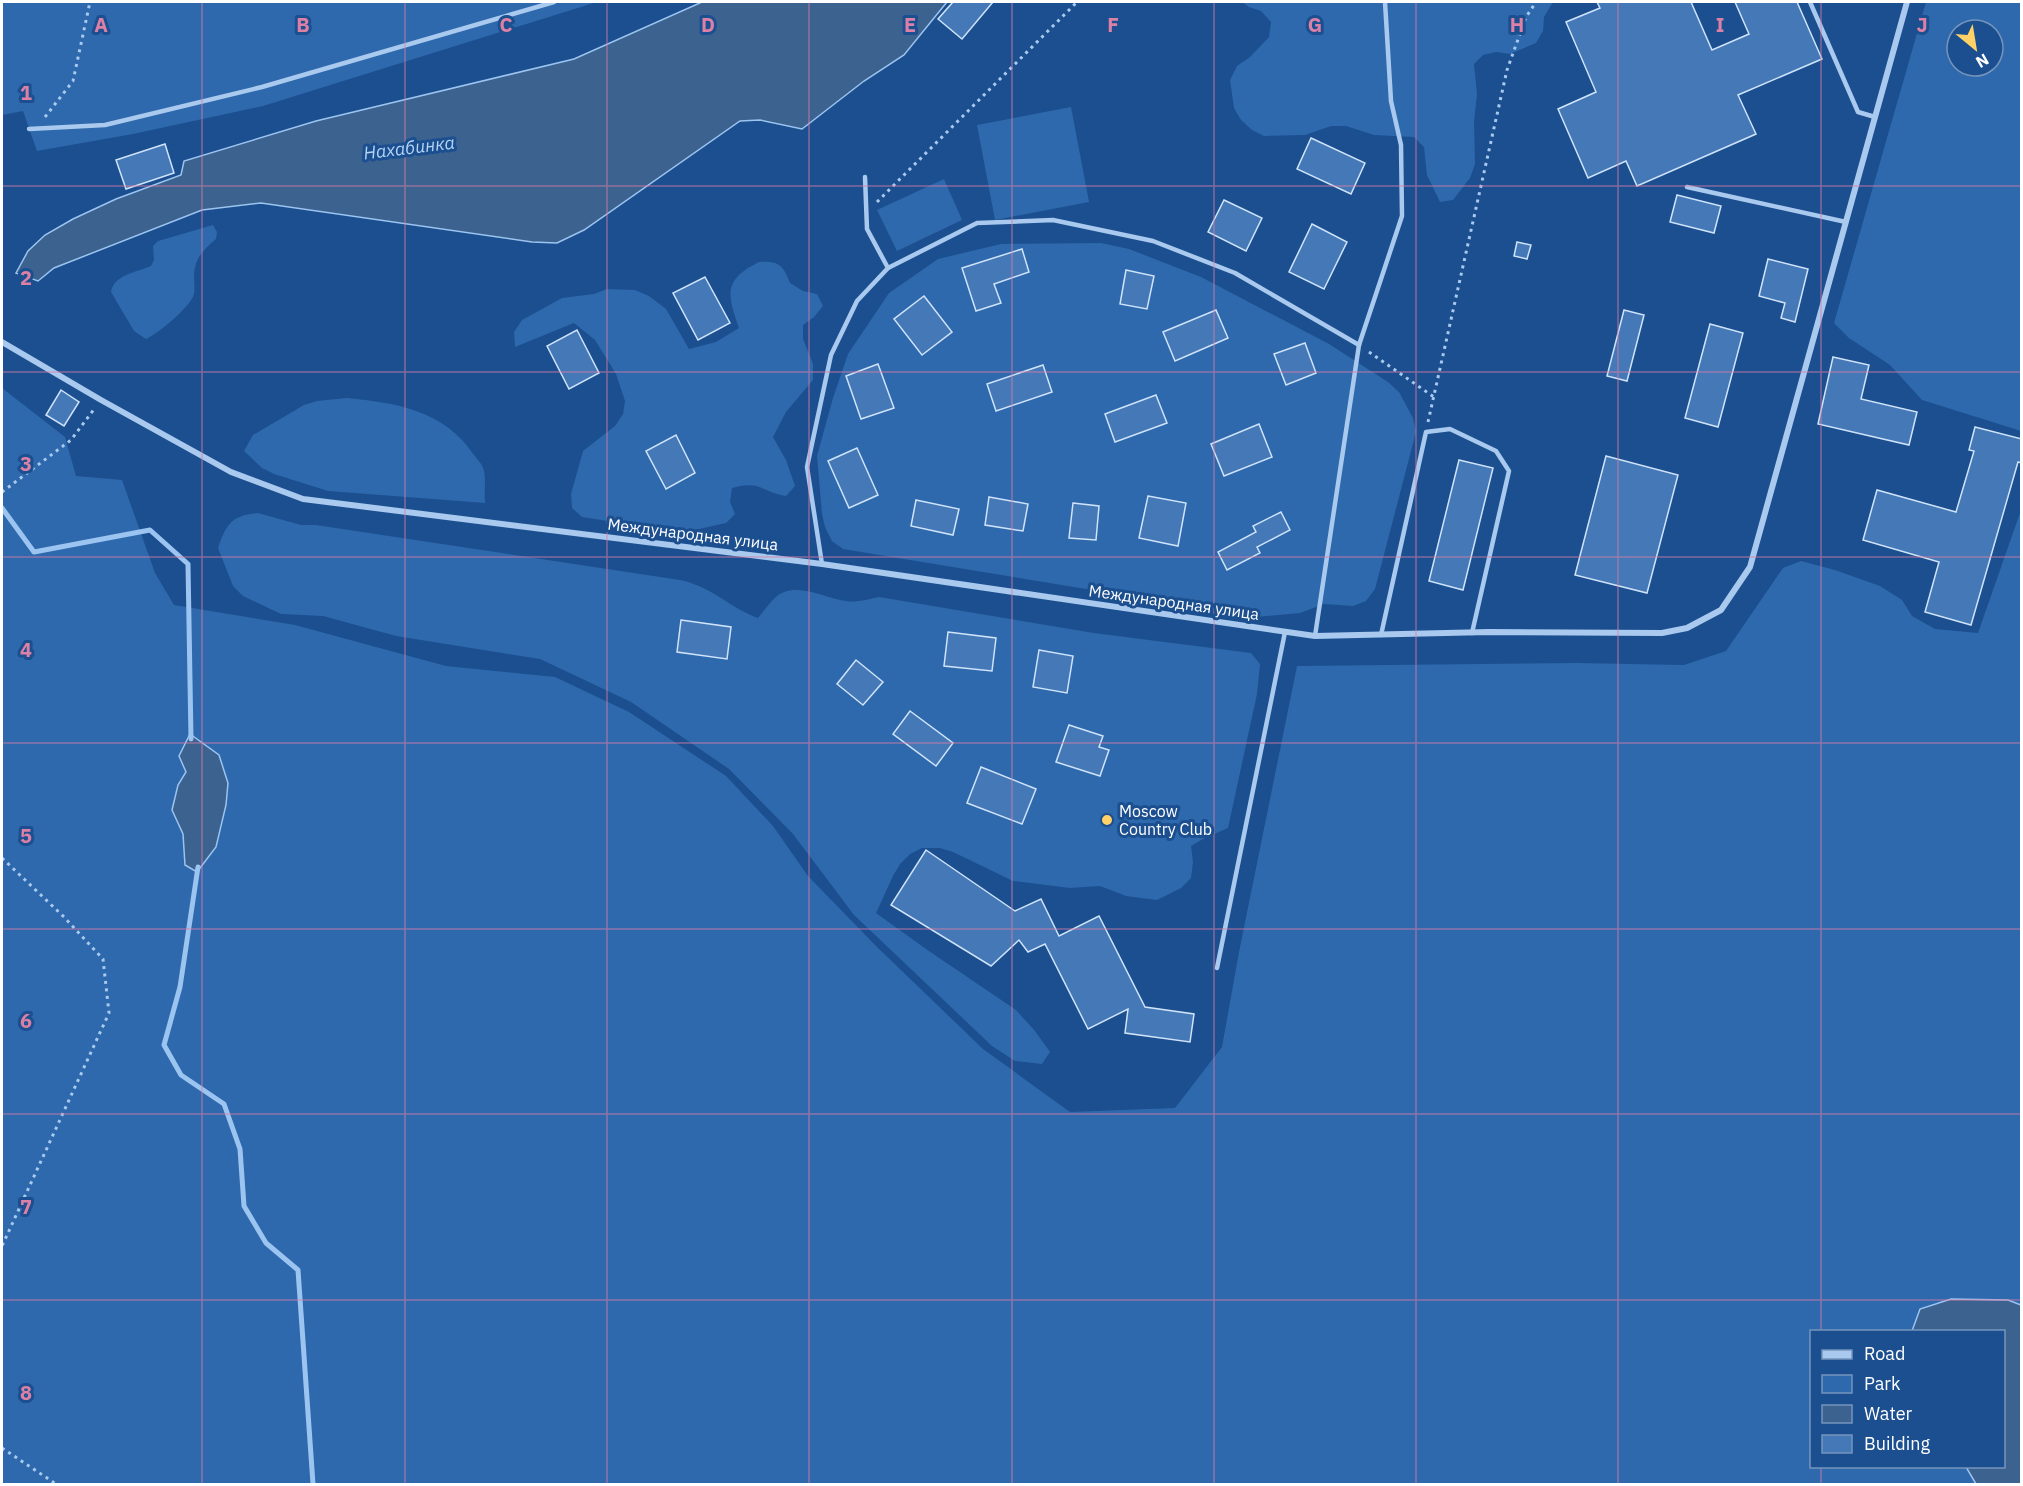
<svg xmlns="http://www.w3.org/2000/svg" width="2023" height="1486" viewBox="0 0 2023 1486" font-family="'IBM Plex Sans',sans-serif">
<rect width="100%" height="100%" fill="#1b4f8f"/>
<g fill="#2e69ad" fill-rule="evenodd">
<path d="M2,2H597L263,106L133,134L37,151L23,111L2,115Z"/>
<path d="M1242,2H1553L1544,17L1543,31L1536,43L1510,54L1496,52L1483,55L1474,64L1477,94L1474,122L1475,164L1470,178L1453,200L1440,202L1427,175L1424,147L1414,137L1374,135L1346,126H1331L1305,135L1264,136L1252,130L1241,120L1234,108L1230,80L1237,66L1250,57L1269,37L1271,22L1261,11L1249,7Z"/>
<path d="M1926,2H2021V431L1922,400L1890,365L1849,338L1834,323ZM1957,30H1993V66H1957Z"/>
<path d="M1071,107L1089,202L995,220L977,125Z"/>
<path d="M944,179L962,220L897,251L877,210Z"/>
<path d="M213,225L217,232L216,239C203,250 195,258 194,275C194,281 195,288 194,294C191,306 158,334 146,339L134,331L111,292C113,275 137,272 151,266L154,260L153,246L158,241Z"/>
<path d="M1101,243L1129,249L1201,277L1329,344L1388,382L1399,392L1413,418L1416,432L1375,589L1366,601L1353,606L1324,604L1300,613L1256,617L843,549L832,541L825,527L822,514L817,456L833,398L848,354L889,293L938,259L1001,244Z"/>
<path d="M759,262C779,261 783,265 790,283L803,291L817,294L823,306L814,317L803,325V339L813,364V380L786,412L773,437L786,460L795,486L786,496C760,492 762,480 732,488L730,502L735,514L726,523L699,529L672,531L582,517L572,508L571,494L583,451L615,426L623,414L625,401L616,374L595,340L574,323L515,347L514,332L522,320L562,298L594,294L607,289L635,290L649,296L666,309L689,349L716,342L739,328C727,294 723,280 759,262Z"/>
<path d="M2,388L65,437L76,476L122,480L155,573L174,605L295,625L446,666L555,677L629,712L726,776L773,826L808,876L876,946L983,1049L1070,1112L1175,1108L1222,1047L1239,952L1297,666L1577,663L1684,665L1726,651L1783,568L1801,561L1835,570L1880,586L1902,600L1912,616L1935,629L1978,633L2021,510V1484H2ZM1812,1332H2004V1466H1812Z"/>
<path d="M347,398C396,403 444,410 474,455C477,459 483,465 484,471C486,481 484,493 485,503L328,491L274,474L262,468L244,451L253,435L304,405L317,401Z"/>
<path d="M258,513L301,525H316L680,580C711,586 730,608 758,618C764,611 770,602 777,596C796,581 825,598 846,601C857,603 868,599 879,597L1094,633L1251,653L1260,664L1257,694L1228,828L1203,839L1191,846L1193,862L1191,878L1181,888L1157,900L1126,896L1100,886L1070,888L1013,881L953,852L940,848H922L910,854L900,864L893,876L876,913L926,949L1016,1010L1035,1031L1050,1052L1042,1064L1015,1061L992,1046L854,915L793,834L729,769L631,702L540,659L396,636L323,616L281,614L243,596L233,586L218,548C226,524 232,515 258,513Z"/>
</g>
<g fill="#3c6290" stroke="#9cc4f0" stroke-width="1.5">
<path d="M702,2H947L904,55L864,81L802,129L760,120L740,121L584,230L557,243L532,242L261,203L202,210L54,268L38,281L16,273L28,251L45,235L73,219L116,199L181,175L184,161L316,121L574,59Z"/>
<path d="M190,734L219,755L228,783L226,805L216,847L197,872L185,865L183,834L172,810L178,785L186,772L179,756Z"/>
<path d="M1951,1299L2008,1300L2021,1305V1484H1976L1966,1467L2004,1466V1332L1912,1331L1920,1309Z"/>
</g>
<g fill="none" stroke-linecap="round" stroke-linejoin="round">
<g stroke="#9cc4f0" stroke-width="5">
<path d="M2,508L34,552L150,530L188,564L191,739"/>
<path d="M198,867L180,987L164,1045L181,1075L224,1104L240,1149L244,1206L266,1243L298,1270L313,1484"/>
</g>
</g>
<g fill="#4478b7" stroke="#cfe3fa" stroke-width="1.5">
<path d="M953,2H993L962,39L938,19Z"/>
<path d="M1597,2H1691L1712,50L1749,34L1735,2H1797L1822,59L1738,95L1756,134L1637,186L1626,161L1588,178L1558,109L1596,92L1566,22L1600,8Z"/>
<path d="M1311,138L1365,163L1351,194L1297,169Z"/>
<path d="M165,144L174,173L126,189L116,160Z"/>
<path d="M1677,195L1721,206L1714,233L1670,222Z"/>
<path d="M1224,200L1262,218L1246,251L1208,232Z"/>
<path d="M1312,224L1347,242L1324,289L1289,272Z"/>
<path d="M1517,242L1531,245L1527,259L1514,256Z"/>
<path d="M1022,249L1029,272L994,284L1001,303L976,311L962,268Z"/>
<path d="M1768,259L1808,269L1795,322L1781,318L1785,303L1759,296Z"/>
<path d="M1126,270L1154,276L1147,309L1120,304Z"/>
<path d="M705,277L730,323L698,340L673,293Z"/>
<path d="M924,296L952,332L922,355L894,319Z"/>
<path d="M1216,310L1228,338L1175,361L1163,332Z"/>
<path d="M1624,310L1644,315L1627,381L1607,376Z"/>
<path d="M1710,324L1743,333L1718,427L1685,418Z"/>
<path d="M577,330L599,373L569,389L547,346Z"/>
<path d="M1305,343L1316,373L1286,385L1274,354Z"/>
<path d="M1833,357L1869,365L1861,399L1917,412L1909,445L1818,424Z"/>
<path d="M878,364L894,408L861,419L846,376Z"/>
<path d="M1043,365L1052,392L996,411L987,384Z"/>
<path d="M61,390L79,402L64,426L46,415Z"/>
<path d="M1156,395L1167,423L1115,442L1105,414Z"/>
<path d="M1259,424L1272,457L1224,476L1211,444Z"/>
<path d="M1975,427L2022,439V463L2018,462L1971,625L1925,612L1939,562L1863,540L1877,490L1956,512L1974,451L1969,450Z"/>
<path d="M676,435L695,473L666,489L646,451Z"/>
<path d="M857,448L878,495L849,508L828,461Z"/>
<path d="M1606,456L1678,475L1647,593L1575,575Z"/>
<path d="M1459,460L1493,468L1463,590L1429,581Z"/>
<path d="M1148,496L1186,503L1178,546L1139,538Z"/>
<path d="M989,497L1028,504L1023,531L985,525Z"/>
<path d="M916,500L959,509L953,535L911,526Z"/>
<path d="M1073,503L1099,506L1096,540L1069,538Z"/>
<path d="M1281,512L1290,530L1257,547L1260,553L1227,570L1218,552L1256,532L1253,526Z"/>
<path d="M681,620L731,627L727,659L677,652Z"/>
<path d="M948,632L996,638L992,671L944,666Z"/>
<path d="M1039,650L1073,656L1067,693L1033,687Z"/>
<path d="M856,660L883,682L863,705L837,684Z"/>
<path d="M910,711L953,743L936,766L893,734Z"/>
<path d="M1069,725L1103,736L1099,747L1109,750L1100,776L1056,762Z"/>
<path d="M981,767L1036,789L1022,824L967,803Z"/>
<path d="M926,850L1015,911L1041,899L1059,936L1099,916L1145,1007L1194,1014L1190,1042L1125,1033L1128,1009L1088,1029L1045,944L1028,952L1019,940L991,966L891,905Z"/>
</g>
<g fill="none" stroke-linecap="round" stroke-linejoin="round">
<g stroke="#a9c9ee" stroke-width="3" stroke-dasharray="3 4.5" stroke-linecap="butt">
<path d="M45,117L73,81L90,2"/>
<path d="M877,202L1077,2"/>
<path d="M1369,352L1434,397"/>
<path d="M1428,422L1507,70L1526,17L1536,2"/>
<path d="M2,492L71,440L95,408"/>
<path d="M2,858L64,917L103,959L109,1013L2,1246"/>
<path d="M2,1448L56,1484"/>
</g>
<g stroke="#a9c9ee" stroke-width="4.5">
<path d="M1810,2L1858,112L1875,117"/>
<path d="M29,129L105,125L262,87L554,2"/>
<path d="M865,177L867,229L888,268"/>
<path d="M1687,187L1846,222"/>
<path d="M822,564L807,467L831,355L857,301L888,268L977,223L1053,220L1153,241L1235,273L1359,345"/>
<path d="M1381,635L1426,432L1450,429L1496,451L1509,471L1472,633"/>
<path d="M1315,636L1359,345L1402,216L1401,145L1391,101L1385,2"/>
<path d="M1217,968L1285,632"/>
</g>
<path stroke="#a9c9ee" stroke-width="6" d="M2,342L101,400L231,472L303,499L822,564L1315,636L1489,632L1662,633L1687,628L1721,610L1750,567L1907,2"/>
</g>
<path fill="none" stroke="#dd80a5" stroke-width="1.5" stroke-opacity="0.55" d="M202,2V1484M405,2V1484M607,2V1484M809,2V1484M1012,2V1484M1214,2V1484M1416,2V1484M1618,2V1484M1821,2V1332M2,186H2022M2,372H2022M2,557H2022M2,743H2022M2,929H2022M2,1114H2022M2,1300H2022M1821,1466V1484"/>
<circle fill="#ffd166" stroke="#1b4f8f" stroke-width="2" cx="1107" cy="820" r="6"/>
<g text-anchor="middle" stroke-width="6" stroke-linejoin="round" paint-order="stroke">
<g font-size="16" fill="#fff" stroke="#1b4f8f">
<text transform="translate(693 534) rotate(7)" y="6">Международная улица</text>
<text transform="translate(1174 602) rotate(8)" y="6">Международная улица</text>
</g>
<g font-size="16" fill="#fff" stroke="#1b4f8f" text-anchor="start">
<text x="1119" y="817">Moscow<tspan x="1119" dy="18">Country Club</tspan></text>
</g>
<g font-size="18" font-style="italic" fill="#b5d3f5" stroke="#1b4f8f">
<text transform="translate(409 148) rotate(-7)" y="6">Нахабинка</text>
</g>
</g>
<g font-size="20" text-anchor="middle" font-weight="bold" fill="#dd80a5" stroke="#1b4f8f" stroke-width="6" stroke-linejoin="round" paint-order="stroke">
<text x="101" y="32">A</text>
<text x="303" y="32">B</text>
<text x="506" y="32">C</text>
<text x="708" y="32">D</text>
<text x="910" y="32">E</text>
<text x="1113" y="32">F</text>
<text x="1315" y="32">G</text>
<text x="1517" y="32">H</text>
<text x="1720" y="32">I</text>
<text x="1922" y="32">J</text>
<text x="26" y="100">1</text>
<text x="26" y="285">2</text>
<text x="26" y="471">3</text>
<text x="26" y="657">4</text>
<text x="26" y="843">5</text>
<text x="26" y="1028">6</text>
<text x="26" y="1214">7</text>
<text x="26" y="1400">8</text>
</g>
<rect width="2023" height="1486" fill="none" stroke="#ffffff" stroke-width="6"/>
<rect x="1810" y="1330" width="195" height="138" fill="#1b4f8f" stroke="#7695bc" stroke-width="1.5"/>
<rect x="1822" y="1350" width="30" height="9" fill="#a9c9ee" stroke="#7695bc" stroke-width="1.5"/>
<text x="1864" y="1360" font-size="18" fill="#ffffff">Road</text>
<rect x="1822" y="1375" width="30" height="18" fill="#2e69ad" stroke="#7695bc" stroke-width="1.5"/>
<text x="1864" y="1390" font-size="18" fill="#ffffff">Park</text>
<rect x="1822" y="1405" width="30" height="18" fill="#3c6290" stroke="#7695bc" stroke-width="1.5"/>
<text x="1864" y="1420" font-size="18" fill="#ffffff">Water</text>
<rect x="1822" y="1435" width="30" height="18" fill="#4478b7" stroke="#7695bc" stroke-width="1.5"/>
<text x="1864" y="1450" font-size="18" fill="#ffffff">Building</text>
<g transform="translate(1975 48) rotate(150)"><circle r="28" fill="#1b4f8f" stroke="#7695bc" stroke-width="1.5"/>
<path d="M0-4.5L10 22L0 15L-10 22Z" fill="#ffd166"/>
<text y="-9" font-size="16" font-weight="bold" text-anchor="middle" fill="#ffffff">N</text>
</g>
</svg>
